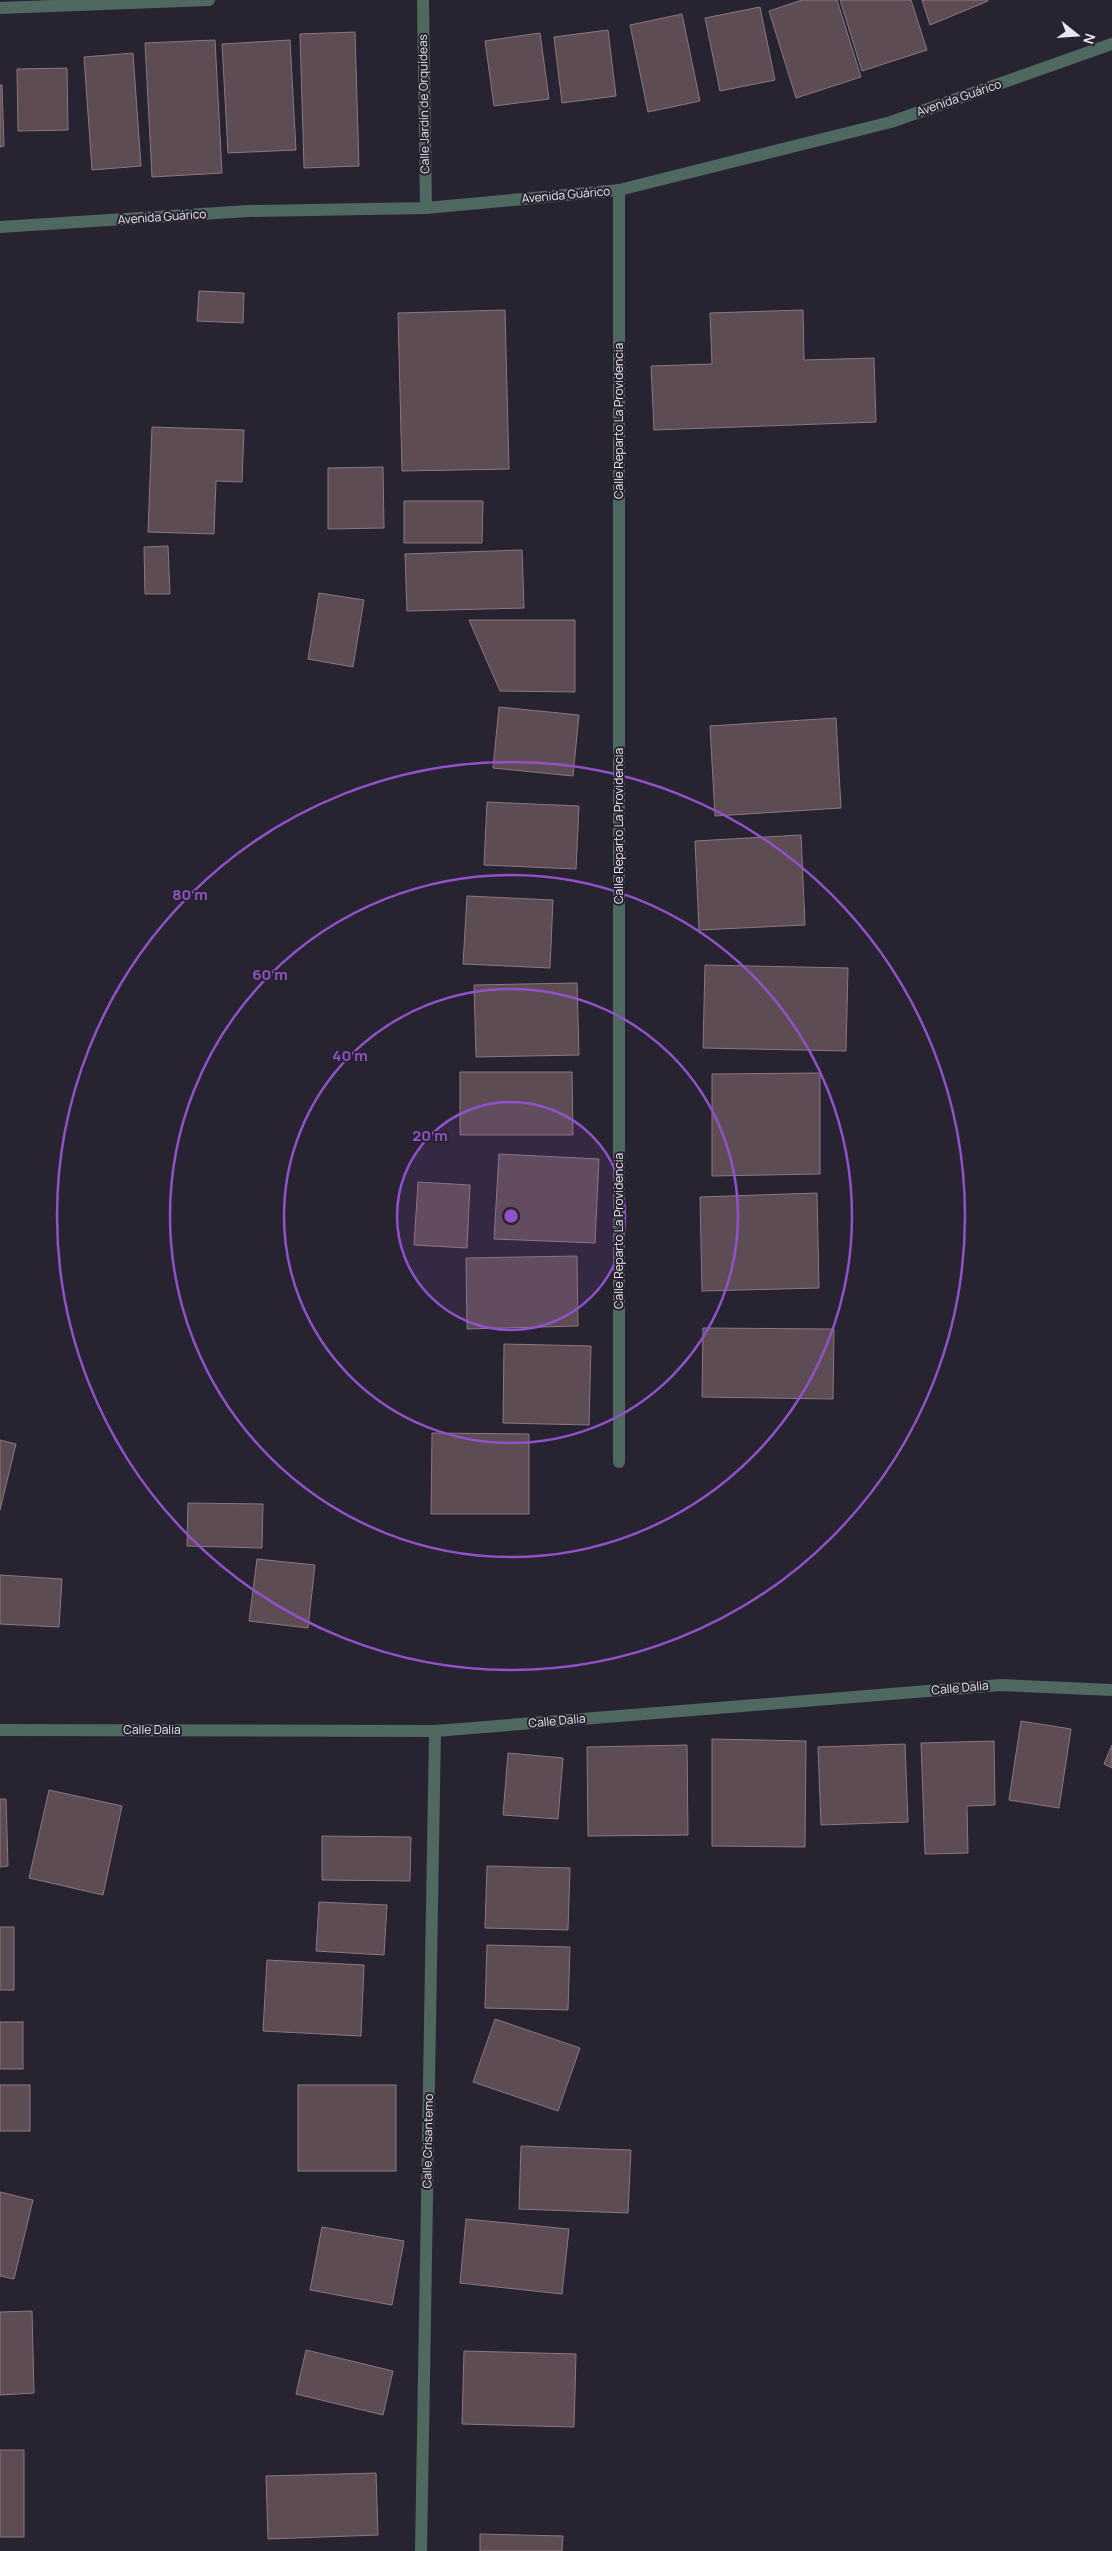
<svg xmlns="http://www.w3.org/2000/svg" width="1112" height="2551" viewBox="0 0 1112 2551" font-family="Manrope,sans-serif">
<rect width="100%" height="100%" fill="#272330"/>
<g fill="#5d4c53" stroke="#8b7880">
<path d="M802,0H837L861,77L796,98L769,11Z"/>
<path d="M840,0H911L927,50L862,71Z"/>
<path d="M922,0H987L988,1L930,25Z"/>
<path d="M760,7L775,80L720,91L705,18Z"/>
<path d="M682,14L700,101L648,112L630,25Z"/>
<path d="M608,30L616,96L562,103L554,37Z"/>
<path d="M355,32L359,166L304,168L300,34Z"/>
<path d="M540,33L549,99L494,106L485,41Z"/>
<path d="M215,40L222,173L152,177L145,43Z"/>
<path d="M290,40L296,150L228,153L222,44Z"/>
<path d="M133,53L141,166L92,170L84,57Z"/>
<path d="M67,68L68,130L18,131L17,69Z"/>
<path d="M0,85H2L4,146L0,147Z"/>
<path d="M199,291L244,293L243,323L197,321Z"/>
<path d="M505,310L509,469L402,471L398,313Z"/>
<path d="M803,310L804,360L874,358L876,422L654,430L651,366L712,364L710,313Z"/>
<path d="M152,427L244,430L242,482L216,481L214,534L148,532Z"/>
<path d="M383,467L384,528L328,529V468Z"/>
<path d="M404,501H483L482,543H404Z"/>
<path d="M168,546L170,594H145L144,547Z"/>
<path d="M522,550L524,608L407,611L405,554Z"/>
<path d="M319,593L364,600L353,667L308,659Z"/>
<path d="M469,620H575V692L500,691Z"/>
<path d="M499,707L579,715L573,776L493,768Z"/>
<path d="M836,718L841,808L715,816L710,726Z"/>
<path d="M487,802L579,806L576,869L484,865Z"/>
<path d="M801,835L805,925L699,930L695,841Z"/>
<path d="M467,896L553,900L550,968L463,964Z"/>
<path d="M705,965L848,968L846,1051L703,1048Z"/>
<path d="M577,983L579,1055L476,1057L474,985Z"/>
<path d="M460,1072H572L573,1135H460Z"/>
<path d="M820,1073V1174L712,1176V1074Z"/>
<path d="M499,1154L599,1159L595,1243L494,1239Z"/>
<path d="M418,1182L470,1185L467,1248L414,1245Z"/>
<path d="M817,1193L819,1288L702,1291L700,1197Z"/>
<path d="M577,1256L578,1326L467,1329L466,1258Z"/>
<path d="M703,1328L834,1329L833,1399L702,1397Z"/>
<path d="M504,1344L591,1346L589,1425L503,1423Z"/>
<path d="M432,1433L529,1434V1514H431Z"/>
<path d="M0,1440L16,1444L0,1510Z"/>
<path d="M188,1503L263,1504L262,1548L187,1546Z"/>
<path d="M257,1559L315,1565L308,1628L249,1621Z"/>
<path d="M0,1575L62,1579L59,1627L0,1624Z"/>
<path d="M1021,1721L1071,1729L1059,1808L1009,1800Z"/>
<path d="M712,1739L806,1741L805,1847L712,1846Z"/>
<path d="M994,1741L995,1805L967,1806L968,1853L925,1854L921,1743Z"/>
<path d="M905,1744L908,1822L821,1825L818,1747Z"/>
<path d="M687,1745L688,1835L588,1836L587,1747Z"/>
<path d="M1112,1745V1768L1104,1764Z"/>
<path d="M508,1753L563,1758L558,1819L503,1815Z"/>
<path d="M49,1790L122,1806L103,1895L29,1878Z"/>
<path d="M0,1799H6L8,1866L0,1867Z"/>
<path d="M322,1836L411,1837L410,1881L322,1880Z"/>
<path d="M487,1866L570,1868L568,1930L485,1928Z"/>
<path d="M319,1902L387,1905L384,1955L316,1951Z"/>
<rect x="0" y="1927" width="14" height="63"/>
<path d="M487,1945L570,1947L568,2010L485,2008Z"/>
<path d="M267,1960L364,1965L361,2036L263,2031Z"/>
<path d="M495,2019L580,2048L558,2111L473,2082Z"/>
<rect x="0" y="2022" width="23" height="47"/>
<rect x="0" y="2085" width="30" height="46"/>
<rect x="298" y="2085" width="98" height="86"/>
<path d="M521,2146L631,2150L628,2213L519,2209Z"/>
<path d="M0,2192L33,2200L14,2279L0,2276Z"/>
<path d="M466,2219L569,2229L562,2294L460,2283Z"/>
<path d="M322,2227L404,2241L392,2305L310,2290Z"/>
<path d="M32,2311L34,2393L0,2395V2312Z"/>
<path d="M306,2350L393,2371L383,2415L296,2394Z"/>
<path d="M464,2351L576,2354L574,2427L462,2424Z"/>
<rect x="0" y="2450" width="24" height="87"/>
<path d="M376,2473L378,2535L268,2539L266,2476Z"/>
<path d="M480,2534L563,2536L562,2551H480Z"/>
</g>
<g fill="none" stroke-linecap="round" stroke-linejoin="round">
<g stroke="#4f6860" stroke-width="12">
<path d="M423,0L426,208"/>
<path d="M0,8L209,0"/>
<path d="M619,190V1462"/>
<path d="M0,227L248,211L426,208L619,190L891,122L1112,44"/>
<path d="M0,1730L435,1731L1001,1685L1112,1690"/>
<path d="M421,2551L435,1731"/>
</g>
</g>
<circle cx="511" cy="1216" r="114" fill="#9151c9" fill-opacity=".12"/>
<g fill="none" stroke="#9151c9" stroke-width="2.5">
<circle cx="511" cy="1216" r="114"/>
<circle cx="511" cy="1216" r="227"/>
<circle cx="511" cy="1216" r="341"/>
<circle cx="511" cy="1216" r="454"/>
</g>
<g text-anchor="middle" stroke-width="4" stroke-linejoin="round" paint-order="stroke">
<g font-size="12" fill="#e9e6f0" stroke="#272330">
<text transform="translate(959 98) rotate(-19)" y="4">Avenida Guárico</text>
<text transform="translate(424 104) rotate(-91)" y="4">Calle Jardín de Orquídeas</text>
<text transform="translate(566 195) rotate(-5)" y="4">Avenida Guárico</text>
<text transform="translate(162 217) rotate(-4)" y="4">Avenida Guárico</text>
<text transform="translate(619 421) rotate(-90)" y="4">Calle Reparto La Providencia</text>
<text transform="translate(619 826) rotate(-90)" y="4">Calle Reparto La Providencia</text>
<text transform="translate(619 1231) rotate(-90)" y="4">Calle Reparto La Providencia</text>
<text transform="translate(960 1688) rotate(-5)" y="4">Calle Dalia</text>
<text transform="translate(557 1721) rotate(-5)" y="4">Calle Dalia</text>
<text x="152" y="1734">Calle Dalia</text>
<text transform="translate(428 2141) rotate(-89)" y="4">Calle Crisantemo</text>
</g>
</g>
<circle cx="511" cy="1216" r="8" fill="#9151c9" stroke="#272330" stroke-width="2.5"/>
<g font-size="15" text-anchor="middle" font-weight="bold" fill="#9151c9" stroke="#272330" stroke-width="4" stroke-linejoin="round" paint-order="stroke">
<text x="190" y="900">80 m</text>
<text x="270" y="980">60 m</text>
<text x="350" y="1061">40 m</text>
<text x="430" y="1141">20 m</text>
</g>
<g transform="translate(1077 35) rotate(107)" stroke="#272330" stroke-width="4" paint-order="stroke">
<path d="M0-4L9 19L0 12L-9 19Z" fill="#e9e6f0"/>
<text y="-8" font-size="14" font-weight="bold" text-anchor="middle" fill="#e9e6f0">N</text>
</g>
</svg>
